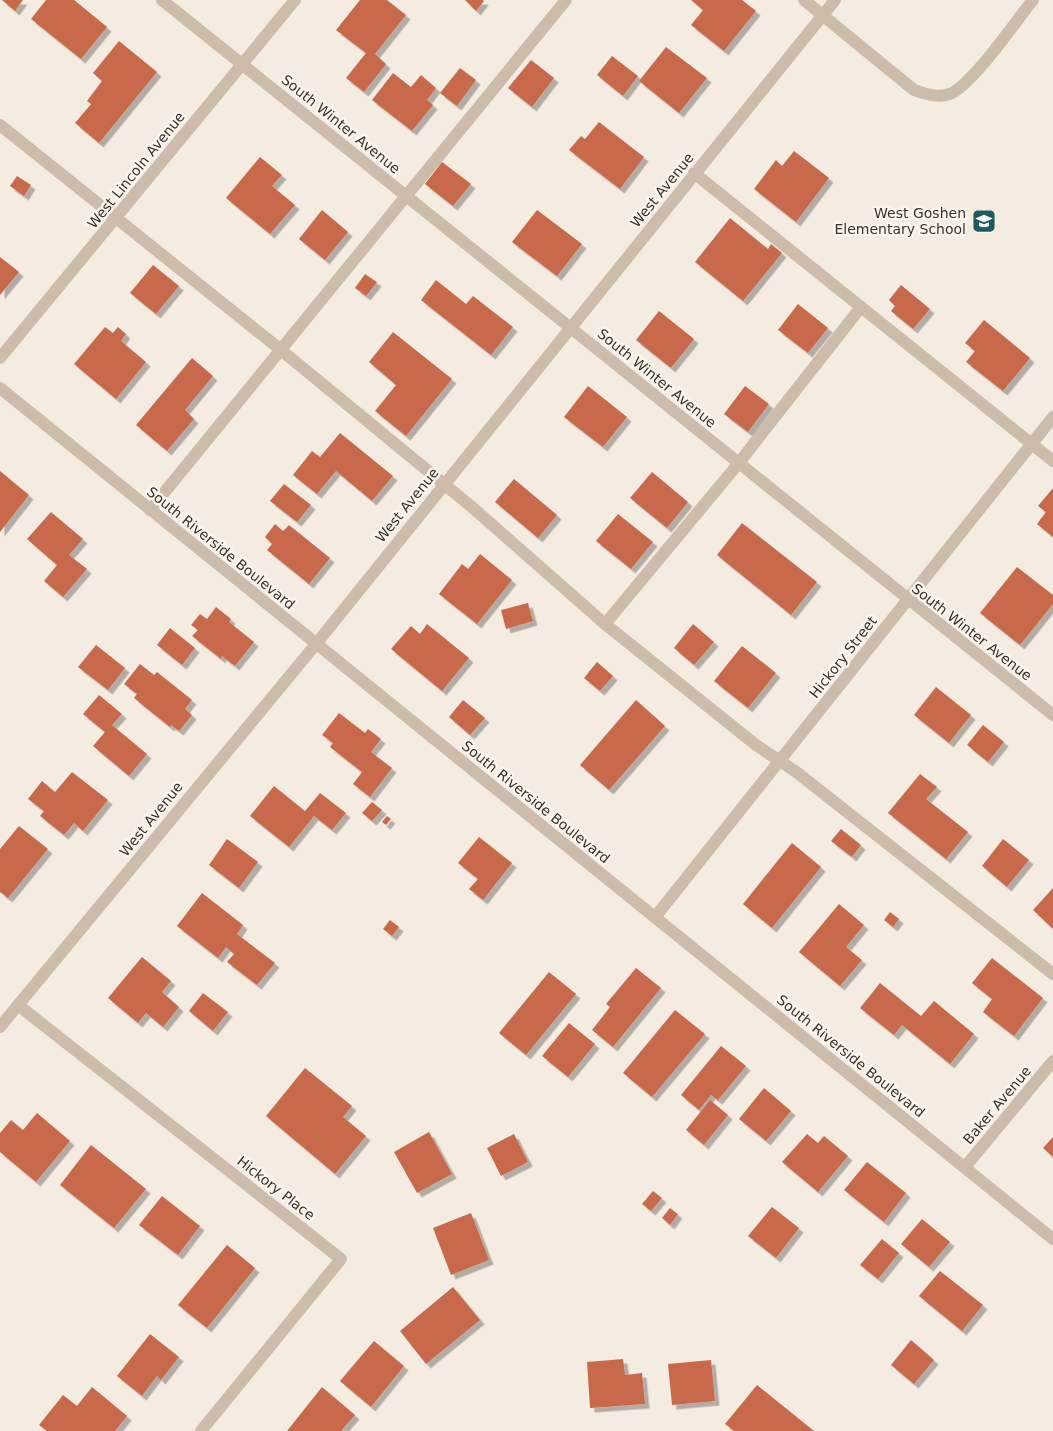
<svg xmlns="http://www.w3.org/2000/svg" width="1053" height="1431" viewBox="0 0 1053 1431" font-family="'DejaVu Sans',sans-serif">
<defs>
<filter id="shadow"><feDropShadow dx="4.5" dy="4.5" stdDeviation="0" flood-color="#0004"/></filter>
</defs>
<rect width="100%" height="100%" fill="#f4ebe1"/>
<g fill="#c8694b" filter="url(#shadow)">
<path d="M2,0H23L15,11Z"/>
<path d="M46,0H74L107,27L81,59L31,19Z"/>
<path d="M360,0H387L406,15L375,54L386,64L364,92L346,78L366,53L336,30Z"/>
<path d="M465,0H483L484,1L476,11Z"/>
<path d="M691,0H742L756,11L724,51L691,25L703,10Z"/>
<path d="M119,41L157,72L99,143L75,123L91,104L87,101L102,81L93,73Z"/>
<path d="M666,47L707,78L679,113L639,81Z"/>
<path d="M612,56L638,76L623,96L597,75Z"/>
<path d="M531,60L554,78L532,107L508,88Z"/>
<path d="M460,68L476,80L457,106L440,93Z"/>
<path d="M393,73L411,87L421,75L436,88L427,100L433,105L412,131L372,100Z"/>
<path d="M599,122L644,157L620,189L569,150L581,136L585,139Z"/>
<path d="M794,151L829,178L796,222L754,189L776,160L782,166Z"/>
<path d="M260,157L282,175L272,186L295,205L270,234L226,198Z"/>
<path d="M442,162L471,184L453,206L425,184Z"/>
<path d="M17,176L31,185L24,196L10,186Z"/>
<path d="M322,210L348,232L325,260L299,239Z"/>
<path d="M537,210L582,244L557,276L512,242Z"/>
<path d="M730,218L768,249L771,244L782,253L743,301L695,262Z"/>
<path d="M0,257L19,272L0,295Z"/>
<path d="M153,265L179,286L156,314L130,293Z"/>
<path d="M365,274L377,282L366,296L355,288Z"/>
<path d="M436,280L466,304L473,296L513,327L491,355L421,300Z"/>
<path d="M901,285L930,309L913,329L891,311L895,306L889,300Z"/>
<path d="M798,304L828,328L808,353L778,330Z"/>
<path d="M659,311L694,339L671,368L636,340Z"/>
<path d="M984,320L1030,358L1003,391L966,362L975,351L965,343Z"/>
<path d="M105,327L113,333L118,327L126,334L121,341L146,362L116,399L74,364Z"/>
<path d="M393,332L452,379L406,436L375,411L396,385L369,362Z"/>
<path d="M192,358L213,376L185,410L194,419L167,451L136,425Z"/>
<path d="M588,386L627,417L603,447L564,417Z"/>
<path d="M745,386L769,404L748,432L724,414Z"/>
<path d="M340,433L393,476L372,501L336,471L317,494L293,475L312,451L320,457Z"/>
<path d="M0,471L29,495L0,532Z"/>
<path d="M652,472L688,502L667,528L630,498Z"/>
<path d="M514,479L557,515L538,538L495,502Z"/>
<path d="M284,484L311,505L297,522L270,501Z"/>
<path d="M1053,488V537L1037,524L1046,512L1038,506Z"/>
<path d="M51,512L83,539L69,555L87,569L63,597L44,581L57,565L27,539Z"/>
<path d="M618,514L653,542L631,569L596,541Z"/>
<path d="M742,523L817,582L791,615L717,555Z"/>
<path d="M275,524L283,531L289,525L330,558L309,584L267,550L272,544L265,537Z"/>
<path d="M480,554L512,580L477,624L439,594L462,564L468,569Z"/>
<path d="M1017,567L1053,595V604L1020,645L980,613Z"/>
<path d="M528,603L533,621L506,629L501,610Z"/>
<path d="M216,607L231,619L229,622L254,642L235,666L222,656L221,659L192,636L198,630L191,625L200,614L207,619Z"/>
<path d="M427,624L469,658L442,691L391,649L411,626L420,634Z"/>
<path d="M693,624L714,642L694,665L674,648Z"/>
<path d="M170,628L195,648L182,665L157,645Z"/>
<path d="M96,645L125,668L108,690L78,667Z"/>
<path d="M742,646L776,673L748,708L714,681Z"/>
<path d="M597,662L613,676L600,691L584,678Z"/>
<path d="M140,664L154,675L157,672L192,700L185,709L192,715L179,731L171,725L170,727L134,698L137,694L124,684Z"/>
<path d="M936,687L971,715L949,743L914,715Z"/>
<path d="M99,695L122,714L112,725L147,754L129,776L93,746L105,732L83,714Z"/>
<path d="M463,700L485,718L470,735L449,717Z"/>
<path d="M636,700L665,726L609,790L580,765Z"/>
<path d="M339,713L365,733L368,729L381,739L371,752L392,768L370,797L353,784L362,772L330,747L333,743L322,735Z"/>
<path d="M983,725L1004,742L988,762L967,745Z"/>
<path d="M72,772L108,800L83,831L74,823L64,835L40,816L44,811L28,799L42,781L55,792Z"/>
<path d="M920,774L937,787L926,799L968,832L946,859L888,813Z"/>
<path d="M274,786L305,811L320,793L346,813L332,830L314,816L289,847L250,816Z"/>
<path d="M372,802L382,810L372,821L362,813Z"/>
<path d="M387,816L391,819L386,825L382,822Z"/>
<path d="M19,826L48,849L8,898L0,892V849Z"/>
<path d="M841,829L861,845L852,857L831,841Z"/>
<path d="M479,837L512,863L483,900L469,889L478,879L458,863Z"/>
<path d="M227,839L258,862L239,888L209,865Z"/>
<path d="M1003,839L1029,860L1007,887L982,866Z"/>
<path d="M792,843L821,867L772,928L743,904Z"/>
<path d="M1053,888V929L1033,910Z"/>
<path d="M202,893L243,925L237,934L275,963L257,985L227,962L234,954L226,947L218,958L177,926Z"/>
<path d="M839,904L864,925L846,947L862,960L840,986L799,952Z"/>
<path d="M890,912L899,919L893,927L884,920Z"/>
<path d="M390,920L399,927L392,936L383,929Z"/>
<path d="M142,957L171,981L162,992L179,1007L163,1027L146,1013L138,1023L108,998Z"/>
<path d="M992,958L1043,998L1014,1036L983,1012L992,999L972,983Z"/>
<path d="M636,968L661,988L613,1047L592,1030L610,1007L606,1004Z"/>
<path d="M549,972L576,994L526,1055L499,1033Z"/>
<path d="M880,983L921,1016L934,1001L974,1034L950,1064L902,1025L894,1035L860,1008Z"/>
<path d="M203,993L228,1012L213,1031L189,1011Z"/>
<path d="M675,1010L705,1034L652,1097L623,1073Z"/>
<path d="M569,1023L595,1044L568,1077L542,1056Z"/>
<path d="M721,1046L746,1066L718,1100L711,1095L699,1110L681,1095Z"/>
<path d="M305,1068L352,1106L343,1117L366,1136L335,1174L266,1116Z"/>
<path d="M764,1088L791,1111L766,1141L739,1119Z"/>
<path d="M710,1100L728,1115L704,1145L686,1130Z"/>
<path d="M37,1113L70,1141L36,1182L0,1152V1133L11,1120L23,1130Z"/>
<path d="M429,1132L452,1174L417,1193L394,1152Z"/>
<path d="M514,1134L528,1162L501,1176L487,1148Z"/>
<path d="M807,1134L818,1143L824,1136L848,1156L818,1192L782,1162Z"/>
<path d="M1053,1137V1157L1043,1148Z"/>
<path d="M91,1145L146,1189L114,1228L60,1185Z"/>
<path d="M867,1162L906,1193L884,1222L844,1190Z"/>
<path d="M653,1191L662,1198L651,1211L642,1204Z"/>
<path d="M162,1196L200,1226L178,1255L139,1225Z"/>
<path d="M772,1207L799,1228L776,1258L748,1236Z"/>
<path d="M670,1208L678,1214L670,1225L662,1218Z"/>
<path d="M471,1213L489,1260L451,1275L433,1228Z"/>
<path d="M922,1219L950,1242L929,1267L901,1244Z"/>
<path d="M882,1239L899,1253L878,1279L860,1265Z"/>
<path d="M227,1245L255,1268L207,1328L178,1305Z"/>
<path d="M940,1271L983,1305L962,1331L919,1296Z"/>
<path d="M453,1287L480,1320L426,1364L400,1331Z"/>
<path d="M150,1334L179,1357L161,1380L157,1376L142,1396L117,1376Z"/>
<path d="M911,1340L934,1360L914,1384L891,1365Z"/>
<path d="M374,1341L404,1366L371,1407L340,1381Z"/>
<path d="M623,1359L625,1375L642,1373L645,1404L590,1408L587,1362Z"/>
<path d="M711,1360L715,1401L672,1405L668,1364Z"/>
<path d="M757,1385L814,1431H734L725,1424Z"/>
<path d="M92,1387L127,1416L115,1431H47L39,1425L63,1395L77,1406Z"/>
<path d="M322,1387L355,1415L341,1431H287Z"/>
</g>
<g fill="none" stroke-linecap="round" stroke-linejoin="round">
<g stroke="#cdbbac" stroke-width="12">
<path d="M162,0L1053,715"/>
<path d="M804,0L914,90C926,94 940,99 952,93C975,81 1015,22 1033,0"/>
<path d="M0,125L281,350L473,508L605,624L756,745L795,771L1053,974"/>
<path d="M694,173L1053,461"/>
<path d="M0,358L295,0"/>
<path d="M0,388L1053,1239"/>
<path d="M150,510L566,0"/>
<path d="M605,624L738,464L861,307"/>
<path d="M656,916L1053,417"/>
<path d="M18,1005L341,1259L201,1431"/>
<path d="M0,1027L316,644L835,0"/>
<path d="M965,1167L1053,1061"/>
</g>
</g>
<defs>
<g id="school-square" transform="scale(1.25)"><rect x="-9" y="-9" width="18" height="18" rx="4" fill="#1f5a5e" stroke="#fbf5ee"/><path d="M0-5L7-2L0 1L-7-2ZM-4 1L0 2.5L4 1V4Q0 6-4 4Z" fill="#fff"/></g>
</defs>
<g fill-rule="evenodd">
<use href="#school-square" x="984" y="221"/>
</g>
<g text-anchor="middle" stroke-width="5" stroke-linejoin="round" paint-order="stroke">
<g font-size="14" fill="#3b302b" stroke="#fbf5ee">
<text transform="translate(341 124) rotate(39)" y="5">South Winter Avenue</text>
<text transform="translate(136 170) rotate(-51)" y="5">West Lincoln Avenue</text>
<text transform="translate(662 190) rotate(-51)" y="5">West Avenue</text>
<text transform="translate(657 378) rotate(39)" y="5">South Winter Avenue</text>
<text transform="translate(407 505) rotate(-51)" y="5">West Avenue</text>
<text transform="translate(221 548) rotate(39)" y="5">South Riverside Boulevard</text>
<text transform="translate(972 632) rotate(38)" y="5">South Winter Avenue</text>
<text transform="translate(843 657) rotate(-52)" y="5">Hickory Street</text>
<text transform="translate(536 802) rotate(39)" y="5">South Riverside Boulevard</text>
<text transform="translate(151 819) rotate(-51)" y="5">West Avenue</text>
<text transform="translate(851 1056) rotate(39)" y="5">South Riverside Boulevard</text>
<text transform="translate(997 1105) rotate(-50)" y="5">Baker Avenue</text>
<text transform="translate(276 1188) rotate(38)" y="5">Hickory Place</text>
</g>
<g font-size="14" fill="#3b302b" stroke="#fbf5ee" text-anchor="end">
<text x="966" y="218">West Goshen<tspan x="966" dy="16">Elementary School</tspan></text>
</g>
</g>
</svg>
